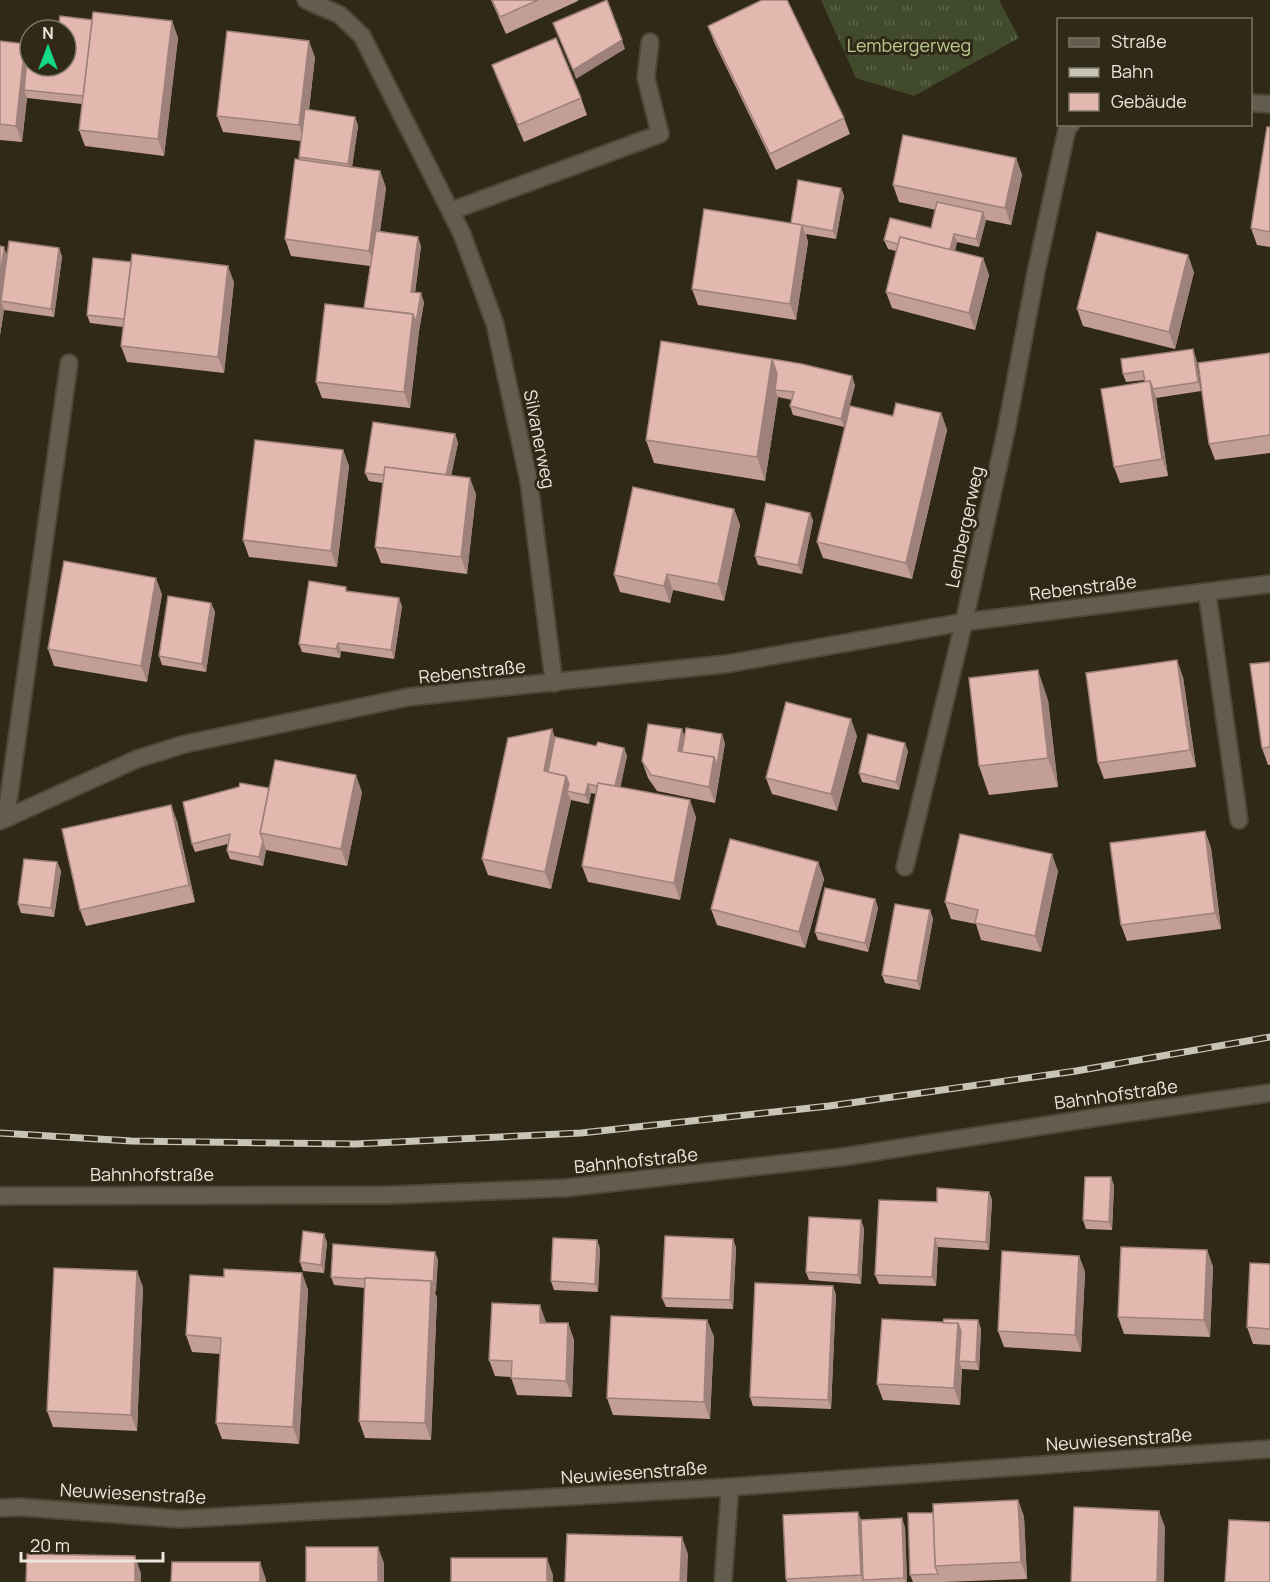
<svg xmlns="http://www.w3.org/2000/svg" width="1270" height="1582" viewBox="0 0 1270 1582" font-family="Manrope,sans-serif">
<defs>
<pattern id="grass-tufts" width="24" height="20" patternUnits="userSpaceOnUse" patternTransform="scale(1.5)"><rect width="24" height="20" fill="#424a2c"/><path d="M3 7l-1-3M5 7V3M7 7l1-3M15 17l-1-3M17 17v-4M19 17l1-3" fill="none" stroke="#5d644a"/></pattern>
</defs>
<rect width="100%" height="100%" fill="#302917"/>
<path fill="url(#grass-tufts)" d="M821,0H999L1019,38L914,96L856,78Z"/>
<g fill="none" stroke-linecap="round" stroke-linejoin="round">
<g stroke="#4e4736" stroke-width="20">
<g id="service">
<path d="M650,42L646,78L660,134"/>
<path d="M6,818L69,363"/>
</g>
</g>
<g stroke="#4e4736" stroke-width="20">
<g id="minor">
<path d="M306,0L340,15L362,36L462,234L495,324L529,482L554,683"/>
<path d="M1250,103L1270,104"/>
<path d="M451,211L660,134"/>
<path d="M1207,592L1239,820"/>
<path d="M0,821L137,759L185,744L409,697L726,664L964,622L1270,584"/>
<path d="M905,867L964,622L1006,431L1036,272L1067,129L1071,124"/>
<path d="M0,1196L391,1195L565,1188L842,1157L1106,1116L1270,1093"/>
<path d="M0,1508L19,1507L181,1519L730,1487L1270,1449"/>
<path d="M723,1582L730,1487"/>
</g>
</g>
<use href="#service" stroke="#625d4f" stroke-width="16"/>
<use href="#minor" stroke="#625d4f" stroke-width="16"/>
<g stroke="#c8c4b8" stroke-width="7">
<path id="rail" d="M0,1133L131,1141L355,1144L581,1133L829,1106L1076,1071L1270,1037"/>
</g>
<use href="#rail" stroke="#302917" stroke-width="4.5" stroke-dasharray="14" stroke-linecap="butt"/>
</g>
<g fill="#c29e96">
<path d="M491,0H578V1L506,34Z"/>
<path d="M92,20L172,21L178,38L164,156L85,146L79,130L82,104L27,98L22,142L0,140V41L25,44L28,52L30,66Z"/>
<path d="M708,26L844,118L850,134L776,170L714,42Z"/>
<path d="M315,57L309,110L355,117L358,126L352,167L380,171L386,188L380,231L421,246L415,293L424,302L419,331L410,408L322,398L316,382L364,308L370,266L291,256L285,239L300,160L299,157L301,141L223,132L217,116Z"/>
<path d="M492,65L581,98L587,115L524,142L498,81Z"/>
<path d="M1270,127V247L1257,245L1251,228Z"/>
<path d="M1016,158L1022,175L1011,225L986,220L979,247L957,242L955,251L983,258L989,275L975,330L892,308L886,292L896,251L888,249L884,240L931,228L936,210L899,202L893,185Z"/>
<path d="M841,188L844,196L836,239L806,234L808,242L796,320L698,305L692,289L791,223Z"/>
<path d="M0,246L8,255L59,248L62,257L54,317L4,310L0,335Z"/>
<path d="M1194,272L1175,349L1083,326L1077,309Z"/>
<path d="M234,282L224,373L127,362L121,346L123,327L90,323L87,315Z"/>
<path d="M661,341L855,385L844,427L793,415L790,406L792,400L778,397L765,481L654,463L646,440Z"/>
<path d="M1270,353V453L1215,460L1209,444Z"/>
<path d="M1196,358L1201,391L1156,398L1168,476L1120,483L1114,467L1145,382V380L1126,382L1123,374Z"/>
<path d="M941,413L947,430L912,579L823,558L817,542L893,416Z"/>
<path d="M455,434L458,443L451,475L476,494L467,574L381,563L375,547L383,483L369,481L365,473Z"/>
<path d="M343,450L349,466L337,567L249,557L243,540Z"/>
<path d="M734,509L740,525L724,601L673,590L670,603L620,592L614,575Z"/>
<path d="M810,513L813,521L802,574L758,565L755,556Z"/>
<path d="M348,592L402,606L394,659L341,651L340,658L302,652L299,644Z"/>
<path d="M162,594L147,682L54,666L48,649Z"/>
<path d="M211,603L215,612L206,672L162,665L159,656Z"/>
<path d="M1270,662V765H1268L1262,748Z"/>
<path d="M1183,677L1196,767L1104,779L1098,763Z"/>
<path d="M1048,700L1058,787L989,795L979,766Z"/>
<path d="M857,736L837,811L772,794L766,778Z"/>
<path d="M555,737L596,746L624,748L627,756L620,787L696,817L680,900L588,882L582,866L596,794L591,793L589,804L571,800L551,889L488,875L482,859Z"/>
<path d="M685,737L725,743L715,803L657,791L648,778L642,761Z"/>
<path d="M908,751L899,790L862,782L859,773Z"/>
<path d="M269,788L362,792L347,866L266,850L263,866L230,859L227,851L228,844L195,852L192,844Z"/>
<path d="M177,821L195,902L86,926L80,910Z"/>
<path d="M1205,831L1211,848L1221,929L1127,941L1121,925Z"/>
<path d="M57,862L61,871L54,917L21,913L18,904Z"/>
<path d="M818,862L824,879L805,948L717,925L711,909Z"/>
<path d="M1058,871L1041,952L981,940L976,924L951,919L945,902Z"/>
<path d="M875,899L878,908L868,952L818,940L815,932Z"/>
<path d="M930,910L933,919L920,990L885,983L882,975Z"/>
<path d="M1111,1177L1114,1186L1112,1230L1086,1229L1083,1220Z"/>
<path d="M989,1192L992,1200L989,1250L938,1247L936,1286L879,1284L875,1275L937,1202Z"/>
<path d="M861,1220L864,1229L861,1284L809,1280L806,1272Z"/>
<path d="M733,1239L736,1248L733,1309L666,1307L662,1298Z"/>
<path d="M597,1240L600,1249L598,1292L554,1290L551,1281Z"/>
<path d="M327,1242L324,1273L303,1271L300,1262Z"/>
<path d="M1207,1250L1213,1267L1210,1337L1124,1334L1118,1317Z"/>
<path d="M435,1252L438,1260L435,1293L437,1298L431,1440L365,1438L359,1421L365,1288L334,1285L331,1277Z"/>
<path d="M1079,1256L1085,1272L1081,1352L1004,1347L998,1331Z"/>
<path d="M1270,1264V1345L1253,1344L1247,1327Z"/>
<path d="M302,1273L308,1290L299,1444L222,1439L216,1423L220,1354L192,1352L186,1335Z"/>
<path d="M833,1286L836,1295L831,1409L753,1406L750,1397Z"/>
<path d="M143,1287L137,1431L53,1427L47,1411Z"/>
<path d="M707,1320L714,1337L710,1419L613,1415L607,1398Z"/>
<path d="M978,1320L981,1329L979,1370L962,1369L960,1405L883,1400L877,1384Z"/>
<path d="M546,1322V1323H568L574,1340L572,1397L517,1395L511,1377L495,1376L489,1360Z"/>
<path d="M1018,1500L1024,1517L1027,1579L944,1582H913L910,1575L933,1513Z"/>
<path d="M861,1520L905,1527L907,1582H787L786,1579Z"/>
</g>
<g fill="#9e817a">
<path d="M172,21L178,38L164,156L158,139Z"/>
<path d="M622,40L625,49L576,79L573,70Z"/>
<path d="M309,41L315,57L305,142L299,125Z"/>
<path d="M25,44L30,58L24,90L27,98L22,142L16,126Z"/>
<path d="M355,117L358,126L351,173L348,164Z"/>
<path d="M1016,158L1022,175L1011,225L1005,208Z"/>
<path d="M380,171L386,188L375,267L369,251Z"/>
<path d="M841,188L844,196L836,239L833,231Z"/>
<path d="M983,212L986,220L979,247L976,239Z"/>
<path d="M802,225L808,242L796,320L790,304Z"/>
<path d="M954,234L957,242L951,265L948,256Z"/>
<path d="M418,237L421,246L414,300L411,292Z"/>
<path d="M4,247L10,263L1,301L4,310L0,335V279Z"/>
<path d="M59,248L62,257L54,317L51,309Z"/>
<path d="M1188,255L1194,272L1175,349L1169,332Z"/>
<path d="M983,258L989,275L975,330L969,313Z"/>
<path d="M228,266L234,282L224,373L218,357Z"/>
<path d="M421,293L424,302L419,331L410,408L404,392L413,314Z"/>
<path d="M1193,349L1196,358L1201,391L1198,382Z"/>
<path d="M772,359L780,382L775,390L778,397L765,481L757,457Z"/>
<path d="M852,376L855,385L844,427L841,419Z"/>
<path d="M1150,381L1156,397L1168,476L1162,459Z"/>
<path d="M941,413L947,430L912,579L906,563Z"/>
<path d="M455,434L458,443L448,491L445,482Z"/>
<path d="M343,450L349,466L337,567L331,551Z"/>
<path d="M470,478L476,494L467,574L461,557Z"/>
<path d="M734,509L740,525L724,601L718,584Z"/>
<path d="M810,513L813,521L802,574L798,565Z"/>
<path d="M667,574L673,590L670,603L664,586Z"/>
<path d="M156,578L162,594L147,682L141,666Z"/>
<path d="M399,598L402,606L394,659L391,650Z"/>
<path d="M211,603L215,612L206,672L202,664Z"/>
<path d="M338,643L341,651L340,658L336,649Z"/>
<path d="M1177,660L1183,677L1196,767L1190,750Z"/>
<path d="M1038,670L1048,700L1058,787L1048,758Z"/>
<path d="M851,719L857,736L837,811L831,794Z"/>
<path d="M552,729L558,746L552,780L544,771Z"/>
<path d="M682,729L688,746L685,760L678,751Z"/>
<path d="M722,734L725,743L715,803L709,787L714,757Z"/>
<path d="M905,743L908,751L899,790L896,782Z"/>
<path d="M624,748L627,756L618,799L614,791Z"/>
<path d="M356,775L362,792L347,866L341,849Z"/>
<path d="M566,776L572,792L567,791L571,800L551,889L545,872Z"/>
<path d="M588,784L591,793L589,804L585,795Z"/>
<path d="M690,800L696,817L680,900L674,883Z"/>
<path d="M171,805L177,821L195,902L189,885Z"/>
<path d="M1205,831L1211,848L1221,929L1215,913Z"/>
<path d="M263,841L266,850L263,866L259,857Z"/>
<path d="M1052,854L1058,871L1041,952L1035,936Z"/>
<path d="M57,862L61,871L54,917L51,908Z"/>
<path d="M818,862L824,879L805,948L799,932Z"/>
<path d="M875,899L878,908L868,952L865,943Z"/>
<path d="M930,910L933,919L920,990L917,981Z"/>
<path d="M1111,1177L1114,1186L1112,1230L1109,1222Z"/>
<path d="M989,1192L992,1200L989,1250L986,1242Z"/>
<path d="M861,1220L864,1229L861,1284L858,1275Z"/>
<path d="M324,1234L327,1242L324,1273L321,1265Z"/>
<path d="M935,1238L938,1247L936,1286L932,1277Z"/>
<path d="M733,1239L736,1248L733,1309L730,1300Z"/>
<path d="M597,1240L600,1249L598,1292L595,1284Z"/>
<path d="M1207,1250L1213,1267L1210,1337L1204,1320Z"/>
<path d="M435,1252L438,1260L436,1293L433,1285Z"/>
<path d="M1079,1256L1085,1272L1081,1352L1075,1335Z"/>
<path d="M137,1271L143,1287L137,1431L131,1415Z"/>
<path d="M302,1273L308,1290L299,1444L293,1427Z"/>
<path d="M431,1281L437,1298L431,1440L425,1423Z"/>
<path d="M833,1286L836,1295L831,1409L828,1400Z"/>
<path d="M540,1305L546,1322V1339L540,1323Z"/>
<path d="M707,1320L714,1337L710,1419L704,1402Z"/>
<path d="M978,1320L981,1329L979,1370L976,1362Z"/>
<path d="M568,1323L574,1340L572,1397L566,1381Z"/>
<path d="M958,1323L964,1340L959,1361L962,1369L960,1405L954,1388Z"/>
<path d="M1018,1500L1024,1517L1027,1579L1021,1562Z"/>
<path d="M1159,1511L1165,1527L1164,1582H1157Z"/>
<path d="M858,1512L864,1528L863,1580L864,1582L861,1575Z"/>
<path d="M902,1518L905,1527L907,1582H906L904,1578Z"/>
<path d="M682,1537L688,1554L687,1582H680Z"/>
<path d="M378,1547L384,1563V1582H378Z"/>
<path d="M135,1556L141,1573V1582H135Z"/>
<path d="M547,1558L553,1575V1582H547Z"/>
<path d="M260,1562L266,1579V1582H260Z"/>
</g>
<g fill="#e2b8af" stroke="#9e817a" stroke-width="1.5">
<path d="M492,0H538L500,17Z"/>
<path d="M607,0L622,40L573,70L553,23Z"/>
<path d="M762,0H787L844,118L770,154L708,26Z"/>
<path d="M93,12L172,21L158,139L79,130Z"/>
<path d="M60,16L92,20L83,96L24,90L29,40H30V66H66V30H58Z"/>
<path d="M227,31L309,41L299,125L217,116Z"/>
<path d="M556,38L581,98L518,125L492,65Z"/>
<path d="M0,41L25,44L16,126L0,124Z"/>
<path d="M305,109L355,117L348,164L299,157Z"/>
<path d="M1267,127H1270V232L1251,228Z"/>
<path d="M903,135L1016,158L1005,208L893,185Z"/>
<path d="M295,159L380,171L369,251L285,239Z"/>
<path d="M798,180L841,188L833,231L791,223Z"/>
<path d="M937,202L983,212L976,239L954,234L950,250L900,237L898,244L884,240L890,218L931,228Z"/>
<path d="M704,209L802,225L790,304L692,289Z"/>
<path d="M376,231L418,237L411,292L421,293L416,322L413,314L364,308Z"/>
<path d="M1097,232L1188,255L1169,332L1077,309Z"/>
<path d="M900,237L983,258L969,313L886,292Z"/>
<path d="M9,241L59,248L51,309L1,301Z"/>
<path d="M0,246L4,247L0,279Z"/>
<path d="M132,254L228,266L218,357L121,346Z"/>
<path d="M93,258L131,262L124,319L87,315Z"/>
<path d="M325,304L413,314L404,392L316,382Z"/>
<path d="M661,341L772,359L757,457L646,440Z"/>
<path d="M1193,349L1198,382L1153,389L1150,381L1145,382L1143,371L1123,374L1121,359Z"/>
<path d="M1270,353V435L1209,444L1198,363Z"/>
<path d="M772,359L802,364L852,376L841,419L790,406L794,392L775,390L777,374Z"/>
<path d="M1150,381L1162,459L1114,467L1101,389Z"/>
<path d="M896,403L941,413L906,563L817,542L850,406L893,416Z"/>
<path d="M373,422L455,434L446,475L385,467L384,475L365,473Z"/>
<path d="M255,440L343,450L331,551L243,540Z"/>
<path d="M385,467L470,478L461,557L375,547Z"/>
<path d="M633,487L734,509L718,584L667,574L664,586L614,575Z"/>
<path d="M766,503L810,513L798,565L755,556Z"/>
<path d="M64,561L156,578L141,666L48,649Z"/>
<path d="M309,581L346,587V591L399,598L391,650L338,643L336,649L299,644Z"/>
<path d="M168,596L211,603L202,664L159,656Z"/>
<path d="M1177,660L1190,750L1098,763L1086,673Z"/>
<path d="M1270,662V747L1262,748L1250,664Z"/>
<path d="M1038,670L1048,758L979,766L969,678Z"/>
<path d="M786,702L851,719L831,794L766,778Z"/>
<path d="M648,724L682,729L678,751L714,757L709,787L651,775L642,761Z"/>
<path d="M686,728L722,734L717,765L714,757L682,752Z"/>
<path d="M552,729L544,771L566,776L545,872L482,859L508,738Z"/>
<path d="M868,734L905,743L896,782L859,773Z"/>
<path d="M555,737L596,746L598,742L624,748L615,786L598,783L597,786L588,784L585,795L567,791L569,784L566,776L548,772Z"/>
<path d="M275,760L356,775L341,849L260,833Z"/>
<path d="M240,783L269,788L260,833L263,841L259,857L227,851L230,834L192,844L183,802L239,787Z"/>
<path d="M598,783L690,800L674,883L582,866Z"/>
<path d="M171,805L189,885L80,910L62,829Z"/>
<path d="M1205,831L1215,913L1121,925L1110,843Z"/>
<path d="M960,834L1052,854L1035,936L975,923L978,910L945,902Z"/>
<path d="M730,839L818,862L799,932L711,909Z"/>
<path d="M24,859L57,862L51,908L18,904Z"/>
<path d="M825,888L875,899L865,943L815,932Z"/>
<path d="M895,904L930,910L917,981L882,975Z"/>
<path d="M1085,1177H1111L1109,1222L1083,1220Z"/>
<path d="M937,1188L989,1192L986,1242L935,1238L932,1277L875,1275L879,1200L937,1202Z"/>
<path d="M809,1217L861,1220L858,1275L806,1272Z"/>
<path d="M303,1231L324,1234L321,1265L300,1262Z"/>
<path d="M665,1236L733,1239L730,1300L662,1298Z"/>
<path d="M553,1238L597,1240L595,1284L551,1281Z"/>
<path d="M333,1244L435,1252L433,1285L431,1281L365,1278V1279L331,1277Z"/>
<path d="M1121,1247L1207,1250L1204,1320L1118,1317Z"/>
<path d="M1002,1251L1079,1256L1075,1335L998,1331Z"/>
<path d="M1250,1263L1270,1264V1329L1247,1327Z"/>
<path d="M54,1268L137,1271L131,1415L47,1411Z"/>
<path d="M224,1269L302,1273L293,1427L216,1423L221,1338L186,1335L190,1275L224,1277Z"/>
<path d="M365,1278L431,1281L425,1423L359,1421Z"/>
<path d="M755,1283L833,1286L828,1400L750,1397Z"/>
<path d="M492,1303L540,1305V1323H568L566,1381L511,1378L512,1361L489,1360Z"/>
<path d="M611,1316L707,1320L704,1402L607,1398Z"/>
<path d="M882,1319L958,1323L954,1388L877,1384Z"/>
<path d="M944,1319L978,1320L976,1362L959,1361L961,1331L958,1323H943Z"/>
<path d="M1018,1500L1021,1562L935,1566L933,1504Z"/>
<path d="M1074,1507L1159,1511L1157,1582H1071Z"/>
<path d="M858,1512L861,1575L786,1579L783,1515Z"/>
<path d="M908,1513H933L935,1566L938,1574L910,1575Z"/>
<path d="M902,1518L904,1578L863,1580L861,1520Z"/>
<path d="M1229,1520L1270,1522V1582H1225Z"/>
<path d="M567,1534L682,1537L680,1582H565Z"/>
<rect x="306" y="1547" width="72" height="35"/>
<path d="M27,1554L135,1556V1582H26Z"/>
<rect x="451" y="1558" width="96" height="24"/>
<path d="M172,1562H260V1582H171Z"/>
</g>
<g text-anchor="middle" stroke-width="6" stroke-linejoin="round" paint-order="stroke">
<g font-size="18" fill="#baca8f" stroke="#302917">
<text x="909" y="52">Lembergerweg</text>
</g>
<g font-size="18" fill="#eae6db" stroke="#302917">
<text transform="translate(539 439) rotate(79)" y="6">Silvanerweg</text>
<text transform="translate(965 527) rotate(-78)" y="6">Lembergerweg</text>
<text transform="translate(1083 588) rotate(-7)" y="6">Rebenstraße</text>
<text transform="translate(472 672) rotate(-6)" y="6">Rebenstraße</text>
<text transform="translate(1116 1095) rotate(-8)" y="6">Bahnhofstraße</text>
<text transform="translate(636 1161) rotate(-6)" y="6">Bahnhofstraße</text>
<text x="152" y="1181">Bahnhofstraße</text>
<text transform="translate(1119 1440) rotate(-4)" y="6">Neuwiesenstraße</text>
<text transform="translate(634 1473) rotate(-4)" y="6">Neuwiesenstraße</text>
<text transform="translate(133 1494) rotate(3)" y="6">Neuwiesenstraße</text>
</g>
</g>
<rect x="1057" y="18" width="195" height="108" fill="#302917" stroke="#7a7565" stroke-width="1.5"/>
<rect x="1069" y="38" width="30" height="9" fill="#625d4f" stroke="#7a7565" stroke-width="1.5"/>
<text x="1111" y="48" font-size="18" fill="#eae6db">Straße</text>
<rect x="1069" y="68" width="30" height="9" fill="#c8c4b8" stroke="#7a7565" stroke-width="1.5"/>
<text x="1111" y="78" font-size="18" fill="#eae6db">Bahn</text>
<rect x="1069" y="93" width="30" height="18" fill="#e2b8af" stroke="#7a7565" stroke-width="1.5"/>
<text x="1111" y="108" font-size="18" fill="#eae6db">Gebäude</text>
<g transform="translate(48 48)"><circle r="28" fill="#302917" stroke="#7a7565" stroke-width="1.5"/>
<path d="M0-4.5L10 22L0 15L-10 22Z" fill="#14d989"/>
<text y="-9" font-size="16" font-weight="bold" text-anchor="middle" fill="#eae6db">N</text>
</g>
<path d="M21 1552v9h142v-9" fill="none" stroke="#eae6db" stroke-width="3"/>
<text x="30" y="1552" font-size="18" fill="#eae6db" stroke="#302917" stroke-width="4.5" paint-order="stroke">20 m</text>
</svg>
